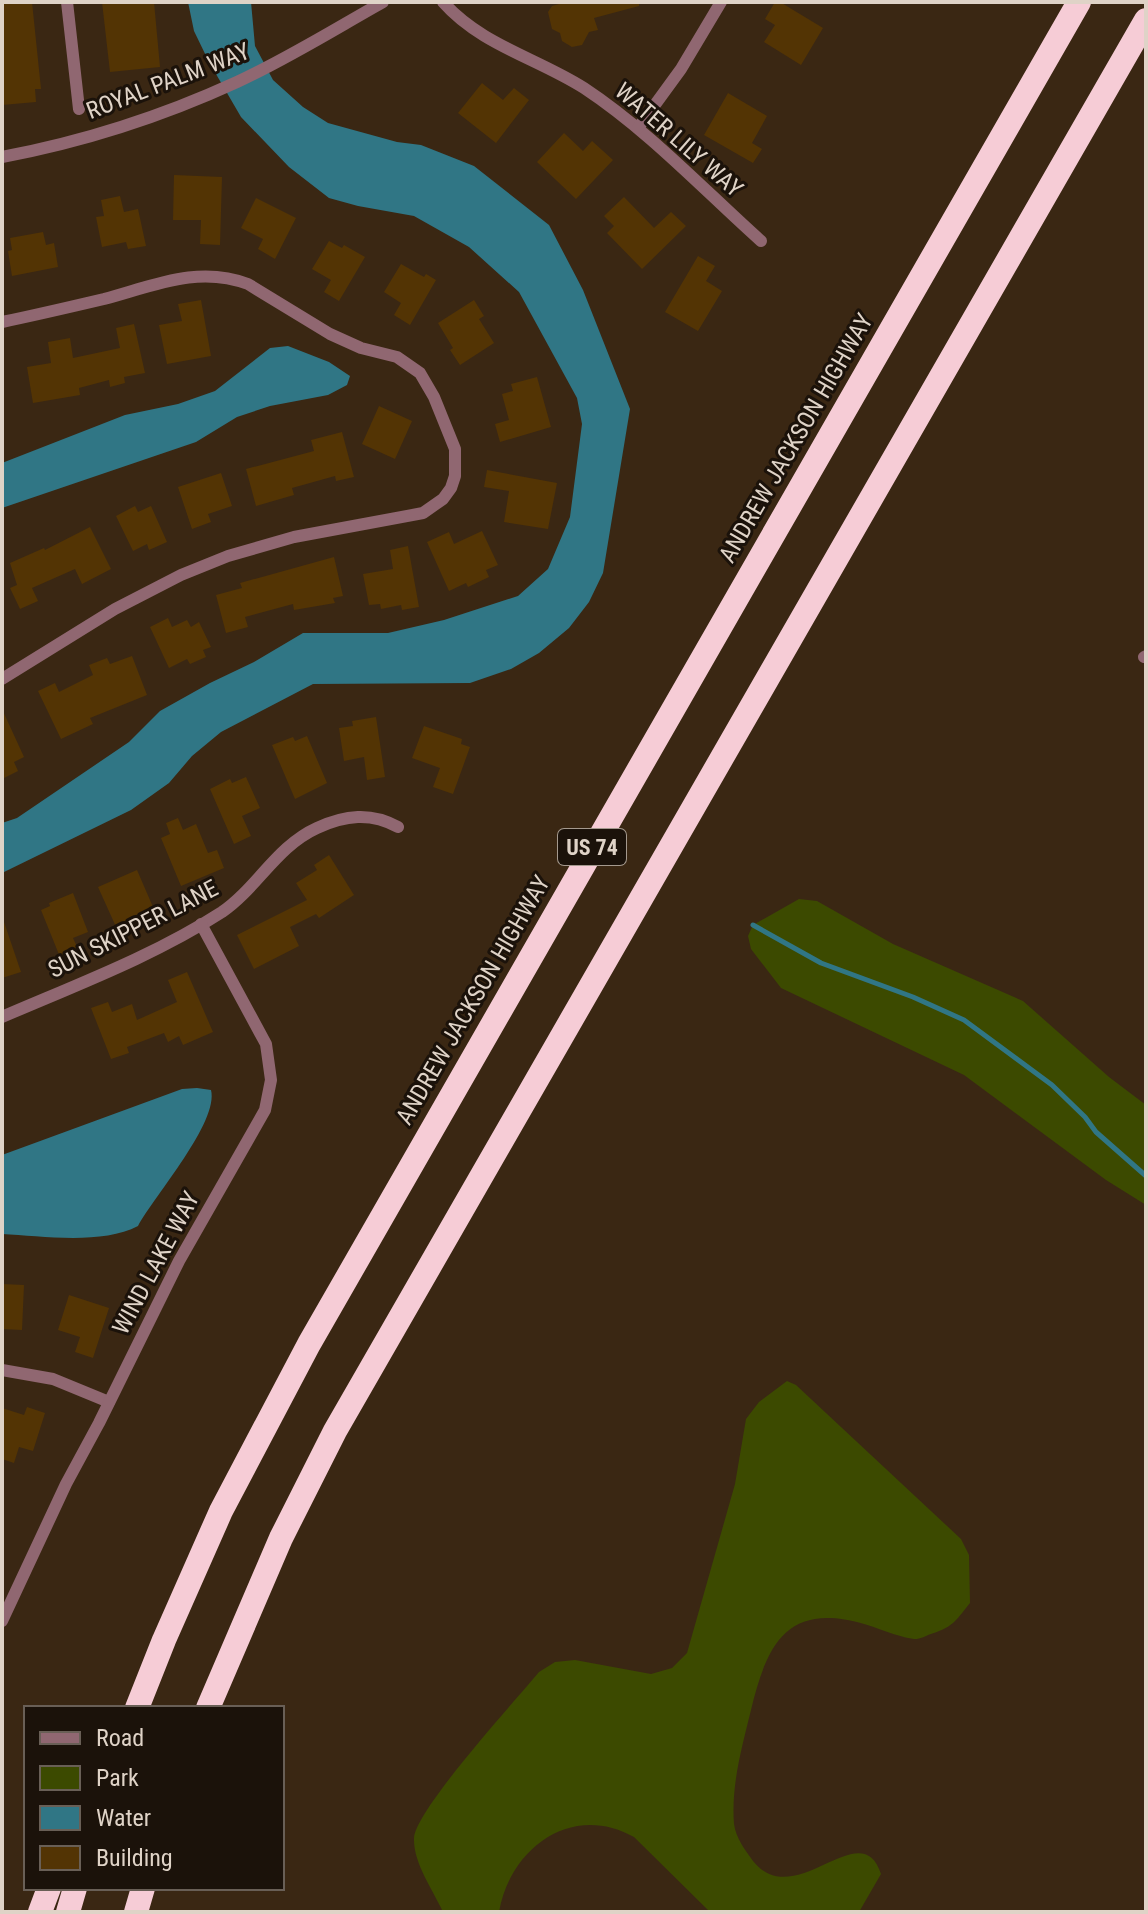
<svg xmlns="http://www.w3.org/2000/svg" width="1148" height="1914" viewBox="0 0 1148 1914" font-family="'Roboto Condensed',sans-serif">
<rect width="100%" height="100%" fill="#3a2713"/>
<g fill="#3c4a00">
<path d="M799,899L817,901L893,944L1023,1001L1109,1077L1146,1105V1205L1106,1180L964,1075L781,988L751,949L748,936L753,925Z"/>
<path d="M787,1381L796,1385L961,1539L969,1555L970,1603C954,1623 953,1627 928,1635C927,1636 918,1639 917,1639C903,1639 878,1628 864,1624C788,1602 767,1643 751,1710C742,1747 731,1785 734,1824C736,1838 745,1850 753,1861C795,1914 861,1812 881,1874L859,1912H710L634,1837C572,1802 510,1848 499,1912H443C433,1890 413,1863 414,1838C416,1809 516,1700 539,1672L555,1662L575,1660L651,1674L672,1668L687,1653L735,1484L746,1419L759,1402Z"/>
</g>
<g fill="#307685">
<path d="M188,2H251L255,46L273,80L303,107L328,123L397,142L421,145L474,166L549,225L583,290L630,409L603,573L589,602L569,628L539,653L511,669L470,683L313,684L221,732L192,756L169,783L131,810L2,873V823L17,818L129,742L160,711L210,683L254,662L303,633H388L444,620L518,596L548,569L570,517L582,424L577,398L519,292L469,247L414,216L358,206L329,198L289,167L241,117L209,62L194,31Z"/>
<path d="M288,346L329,362L350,376L347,385L328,395L270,406L237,417L196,442L2,508V463L125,415L178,404L215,391L270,348Z"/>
<path d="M197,1088L211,1090C219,1122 155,1195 138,1226C102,1245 42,1236 2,1234V1155L182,1089Z"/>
</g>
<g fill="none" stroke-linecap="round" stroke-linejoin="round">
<path stroke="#307685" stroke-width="5" d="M753,925L821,963L913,997L964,1020L1052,1085L1085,1117L1096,1132L1146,1176"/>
</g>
<g fill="#533404">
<path d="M2,2H32L41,89H35L36,102L2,105Z"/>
<path d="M102,2H154L160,67L110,72Z"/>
<path d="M566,2H639V6L594,18L598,30L589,32L582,45L572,47L562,41L560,33L552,29L548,12L552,6Z"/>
<path d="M775,2H780L823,28L801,65L764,42L775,25L765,19Z"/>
<path d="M482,83L503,100L514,88L529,100L496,143L458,113Z"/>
<path d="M728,93L767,116L752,143L762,149L753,163L704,135Z"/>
<path d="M564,133L583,151L592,141L613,160L576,199L537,162Z"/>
<path d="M174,175L222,177L220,245L200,244L201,220H173Z"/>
<path d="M120,196L124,212L138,209L146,246L128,249L126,242L102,247L96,217L104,216L101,200Z"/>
<path d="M624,197L654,228L671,212L686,226L642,269L607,233L614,226L604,216Z"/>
<path d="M256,198L296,218L275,259L258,249L263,239L241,228Z"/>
<path d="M43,232L46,245L54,243L58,267L12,276L8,251L12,250L10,238Z"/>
<path d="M329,241L342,248L344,245L365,257L339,301L324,292L331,280L312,269Z"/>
<path d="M698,256L715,266L706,281L722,291L698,331L665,312Z"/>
<path d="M401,264L424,277L426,274L436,280L410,325L394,315L401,303L384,292Z"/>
<path d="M201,300L211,356L167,364L159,325L182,321L178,304Z"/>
<path d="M474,300L484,316L479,319L494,343L460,365L450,350L453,348L438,323Z"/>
<path d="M134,324L145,373L124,377L125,383L110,387L109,380L79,388L80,395L33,403L27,367L51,363L48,342L70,338L73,358L120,348L116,328Z"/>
<path d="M537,377L551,427L500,442L495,424L509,420L502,394L513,391L511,384Z"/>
<path d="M379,406L412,421L395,459L362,444Z"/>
<path d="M342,432L354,477L336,481L335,476L292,488L294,495L256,506L246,469L314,451L311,440Z"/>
<path d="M487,470L557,483L548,529L504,522L509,491L484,487Z"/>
<path d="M221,473L232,506L208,514L211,522L192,529L178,487Z"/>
<path d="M135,506L138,512L151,506L167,542L149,550L147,544L133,551L116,516Z"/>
<path d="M90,527L111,569L82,584L75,569L32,588L38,601L20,609L10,588L17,585L10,563L44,548L45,550Z"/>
<path d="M482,531L498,565L486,570L489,577L468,587L466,583L449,591L427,542L449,532L454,544Z"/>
<path d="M408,546L419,607L402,610L401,605L381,609L380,604L369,605L363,574L393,569L390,550Z"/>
<path d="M334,557L343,596L333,598L335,603L294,610L293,604L245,617L248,627L226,633L216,595L242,588L240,583Z"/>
<path d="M168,618L172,627L187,620L191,627L199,622L211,647L203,650L206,657L190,664L187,659L169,668L150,627Z"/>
<path d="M132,656L147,695L90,718L93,724L61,739L38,691L55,683L59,692L93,675L89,665L107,658L110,664Z"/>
<path d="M2,709L24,757L14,762L18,771L2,779Z"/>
<path d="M376,717L385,777L367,780L364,757L344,761L339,728L353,726L352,721Z"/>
<path d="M424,726L462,739L461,744L470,747L453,794L433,787L440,768L412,758Z"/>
<path d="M307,736L327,783L295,799L272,745L293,737L295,741Z"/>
<path d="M246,777L260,808L242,816L251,836L234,844L210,789L230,779L232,783Z"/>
<path d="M178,818L183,830L196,824L208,853L217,850L224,868L181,886L161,838L170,834L166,823Z"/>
<path d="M329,855L354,895L319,918L316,914L290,927L299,946L254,969L237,935L307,900L296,883L317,870L314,865Z"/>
<path d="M137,870L153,907L129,918L131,923L117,929L98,887Z"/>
<path d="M73,893L88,932L73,938L78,949L60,957L41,910L50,906L49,903Z"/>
<path d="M2,922H4L21,972L2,978Z"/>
<path d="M187,972L213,1032L183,1045L179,1036L168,1042L164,1033L127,1047L129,1053L111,1059L91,1008L108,1002L112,1012L132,1004L137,1020L177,1002L168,980Z"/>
<path d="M2,1284L24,1285L22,1330L2,1329Z"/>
<path d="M69,1295L109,1308L93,1358L75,1352L80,1337L58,1330Z"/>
<path d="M27,1407L45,1413L33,1451L19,1447L14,1463L2,1459V1408L24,1415Z"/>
</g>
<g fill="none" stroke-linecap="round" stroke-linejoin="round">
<g stroke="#906771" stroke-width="12">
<path d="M67,2L79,109"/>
<path d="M443,2C481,45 537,58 584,88C649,131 703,189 761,241"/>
<path d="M638,128L681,69L721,2"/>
<path d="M2,157C82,142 163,116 237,82C287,59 335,29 383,2"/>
<path d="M2,322C36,315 70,307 104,299C153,286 198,265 248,284L330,334L361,348L397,357L420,373L434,397L455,449V476L451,488L443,499L423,513L294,537L228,556L181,575L115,609L2,679"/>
<path d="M1144,657L1146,656"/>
<path d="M2,1017C76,985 154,956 222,912C257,888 277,846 317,828C345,815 371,812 398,827"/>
<path d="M2,1370L53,1379L109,1402"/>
<path d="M2,1621L66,1484L99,1423L179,1261L265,1110L271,1080L266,1044L201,924"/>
</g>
<g stroke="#f6ccd6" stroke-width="24">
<path d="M137,1708L164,1640L221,1511L309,1344L1079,2"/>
<path d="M208,1708L281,1538L335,1431L1146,20"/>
<path d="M40,1912L49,1888"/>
<path d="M68,1912L75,1888"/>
<path d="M136,1912L143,1888"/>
</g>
</g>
<g text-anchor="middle" stroke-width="6" stroke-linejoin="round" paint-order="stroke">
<rect fill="#1b120a" stroke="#a4998e" stroke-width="2" x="558" y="829" width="68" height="36" rx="6"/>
<g font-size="22" font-weight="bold" fill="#dfd3c7">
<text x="592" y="855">US 74</text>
</g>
<g font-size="24" fill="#dfd3c7" stroke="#1b120a">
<text transform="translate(168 81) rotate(-21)" y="8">ROYAL PALM WAY</text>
<text transform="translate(679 140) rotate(41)" y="8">WATER LILY WAY</text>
<text transform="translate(796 438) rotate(-60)" y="8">ANDREW JACKSON HIGHWAY</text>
<text transform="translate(133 929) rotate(-27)" y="8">SUN SKIPPER LANE</text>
<text transform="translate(473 1000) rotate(-60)" y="8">ANDREW JACKSON HIGHWAY</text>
<text transform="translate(156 1263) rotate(-62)" y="8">WIND LAKE WAY</text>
</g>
</g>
<rect width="1148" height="1914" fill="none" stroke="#dfd3c7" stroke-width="8"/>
<rect x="24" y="1706" width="260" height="184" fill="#1b120a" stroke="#695f56" stroke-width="2"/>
<rect x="40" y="1732" width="40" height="12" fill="#906771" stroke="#695f56" stroke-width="2"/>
<text x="96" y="1746" font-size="24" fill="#dfd3c7">Road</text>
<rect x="40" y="1766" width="40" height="24" fill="#3c4a00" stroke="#695f56" stroke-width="2"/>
<text x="96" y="1786" font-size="24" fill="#dfd3c7">Park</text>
<rect x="40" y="1806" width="40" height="24" fill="#307685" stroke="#695f56" stroke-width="2"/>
<text x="96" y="1826" font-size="24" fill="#dfd3c7">Water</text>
<rect x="40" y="1846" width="40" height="24" fill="#533404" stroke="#695f56" stroke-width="2"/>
<text x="96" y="1866" font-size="24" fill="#dfd3c7">Building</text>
</svg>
